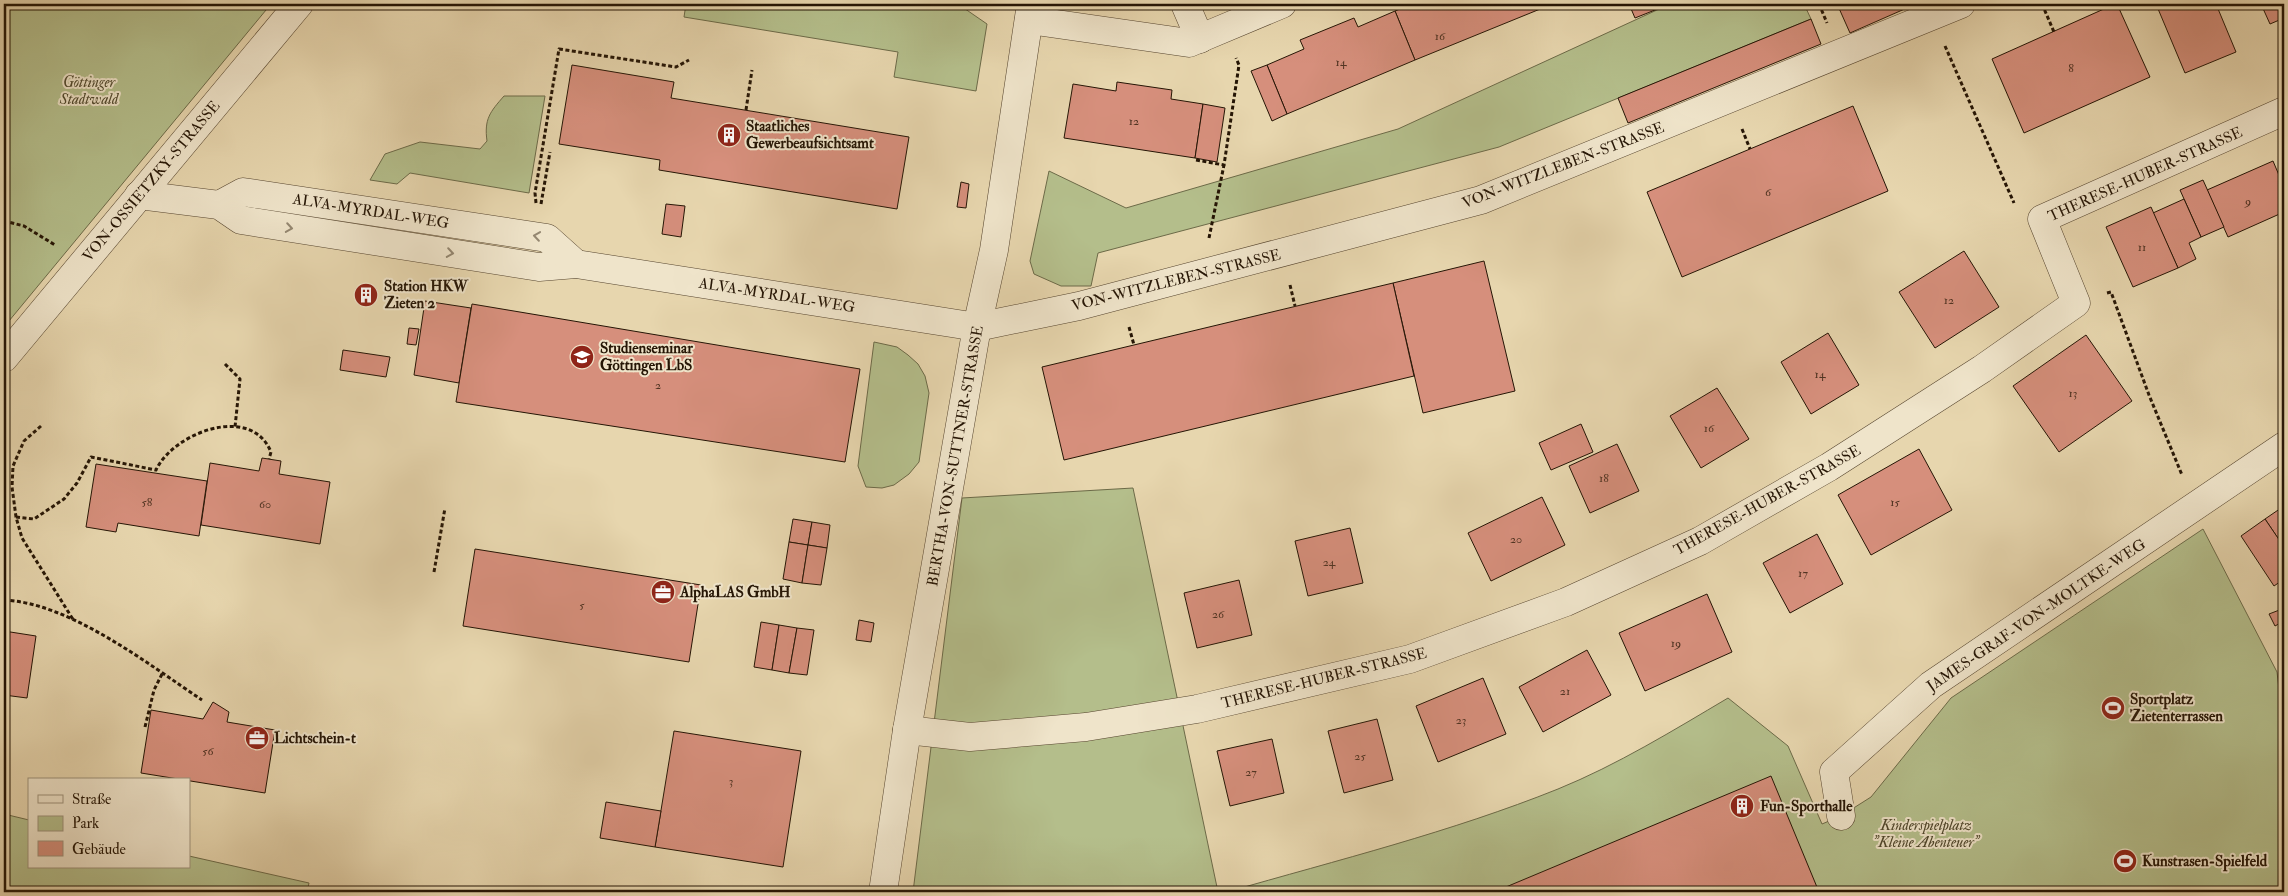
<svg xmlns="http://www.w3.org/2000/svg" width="2288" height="896" viewBox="0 0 2288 896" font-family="'IM FELL Double Pica',serif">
<rect width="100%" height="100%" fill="#e7d6ae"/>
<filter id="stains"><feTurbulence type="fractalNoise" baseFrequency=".004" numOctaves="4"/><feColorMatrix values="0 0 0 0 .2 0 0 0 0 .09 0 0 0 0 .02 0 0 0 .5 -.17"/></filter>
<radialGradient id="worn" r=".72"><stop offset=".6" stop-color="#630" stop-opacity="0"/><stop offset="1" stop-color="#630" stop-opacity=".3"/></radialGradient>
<g fill="#b4be8b" stroke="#6c6a48">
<path d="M4,4H271L4,327Z"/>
<path d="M686,4H908L929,7L930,4H958L987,24L976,91L894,77L898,52L684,17Z"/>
<path d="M1670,4H1804L1811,19L1499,147L1098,253L1091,286H1061L1034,274L1030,261L1049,171L1126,208L1398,129Z"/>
<path d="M504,96H545L529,193L410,173L397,184L370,180L385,154L420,142L480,149L487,141C484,119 490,112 504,96Z"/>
<path d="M874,342L897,347L908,355L918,364L925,376L929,393L919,462L909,474L894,485L882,488L866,487L858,466Z"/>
<path d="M1133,488L1218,892H913L962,498Z"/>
<path d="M2203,529L2277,672L2280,698L2284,704V892H1227C1338,860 1451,832 1558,789C1617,765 1674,730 1728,698L1788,746L1822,824L1841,816L1871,797L1951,698Z"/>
<path d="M4,814L29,820V867H189V856L309,883L307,892H4Z"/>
</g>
<g fill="#d68f7c" stroke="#251505">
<path d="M1412,4H1550V5L1415,60L1395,11Z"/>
<path d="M1629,4H1670L1635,18Z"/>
<path d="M1843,4H1916L1850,33L1838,6Z"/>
<path d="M2115,4H2117L2150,77L2024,133L1992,59Z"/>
<path d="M2156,4H2216L2236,52L2185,73Z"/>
<path d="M2261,4H2284V18L2270,24Z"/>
<path d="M1395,11L1415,60L1287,114L1267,65L1304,49L1300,40L1354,18L1358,27Z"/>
<path d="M1811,19L1821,44L1628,123L1618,98Z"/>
<path d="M572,65L674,82L671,98L909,137L897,209L659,170L660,160L559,144Z"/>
<path d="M1267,65L1287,114L1272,121L1251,71Z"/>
<path d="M1117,82L1172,90L1171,99L1203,104L1195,158L1064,138L1073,84L1116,91Z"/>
<path d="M1203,104L1225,108L1217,162L1195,158Z"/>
<path d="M1853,106L1888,191L1682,277L1647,192Z"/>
<path d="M2273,161L2284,187V212L2228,237L2207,190Z"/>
<path d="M2203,180L2224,227L2201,237L2180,190Z"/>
<path d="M961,182L969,184L966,208L957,207Z"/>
<path d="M2184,199L2201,237L2189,243L2196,259L2178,268L2153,213Z"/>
<path d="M666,204L685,206L681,237L662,234Z"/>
<path d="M2151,207L2178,268L2133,287L2106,227Z"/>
<path d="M1964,251L1999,307L1935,348L1899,292Z"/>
<path d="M1484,261L1515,391L1423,413L1393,283Z"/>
<path d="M1393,283L1414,376L1064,460L1042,367Z"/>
<path d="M359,289L375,291L373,301L358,299Z"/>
<path d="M425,301L471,308L459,383L414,375Z"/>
<path d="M472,304L860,369L845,462L456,402Z"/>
<path d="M409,328L419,329L416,345L407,344Z"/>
<path d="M1828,333L1859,385L1811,414L1781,362Z"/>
<path d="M2086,335L2132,401L2059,452L2013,386Z"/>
<path d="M343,350L390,357L386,377L340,370Z"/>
<path d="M1717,388L1749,439L1701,468L1670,416Z"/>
<path d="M1581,424L1593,452L1551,470L1539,443Z"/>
<path d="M1617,444L1639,491L1590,513L1569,466Z"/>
<path d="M1919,449L1952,510L1871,555L1838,495Z"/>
<path d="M262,458L281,461L279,474L330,482L320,544L201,525L210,463L259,471Z"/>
<path d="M96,464L207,481L199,536L118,523L116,532L86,527Z"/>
<path d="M1542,497L1565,545L1491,581L1468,533Z"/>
<path d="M2284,506V547L2265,519Z"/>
<path d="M793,519L812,522L808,545L789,542Z"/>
<path d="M2265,519L2284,547V579L2274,586L2241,536Z"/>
<path d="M812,522L830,525L827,548L808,545Z"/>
<path d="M1350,528L1363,583L1308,596L1295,541Z"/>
<path d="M1817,534L1843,584L1790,613L1763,563Z"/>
<path d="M789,542L808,545L802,583L783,579Z"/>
<path d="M808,545L827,548L821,585L802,583Z"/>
<path d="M475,549L701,585L689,662L463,626Z"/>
<path d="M1239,580L1252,635L1197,648L1184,593Z"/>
<path d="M1707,594L1732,652L1645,691L1619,633Z"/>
<path d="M2282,609L2284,621L2275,626L2269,614Z"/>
<path d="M859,620L874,623L871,642L856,640Z"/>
<path d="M761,622L779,625L772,670L754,667Z"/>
<path d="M779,625L797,628L789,673L772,670Z"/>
<path d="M797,628L814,630L807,675L789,673Z"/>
<path d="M4,631L36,636L27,698L4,695Z"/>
<path d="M1587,650L1611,695L1543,732L1519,687Z"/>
<path d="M1483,678L1506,734L1438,762L1416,706Z"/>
<path d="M213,702L229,712L227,722L275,730L265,793L141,773L151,710L203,719Z"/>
<path d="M1377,719L1393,780L1344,793L1328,731Z"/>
<path d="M674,731L801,751L783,867L655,847Z"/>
<path d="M1272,739L1284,793L1230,806L1217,751Z"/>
<path d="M1771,776L1819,892H1494Z"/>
<path d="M606,802L661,811L655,847L600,838Z"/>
</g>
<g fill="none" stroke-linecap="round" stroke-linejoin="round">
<g stroke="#56452f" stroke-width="29">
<g id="minor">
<path d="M1185,4L1200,39"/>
<path d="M1029,20L1189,43L1282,4"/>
<path d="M139,195L219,205L241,220L539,267L576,264L977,327L1079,306L1481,200L1961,4"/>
<path d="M219,205L243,192L547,238L576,264"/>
<path d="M4,358L299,4"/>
<path d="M907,730L970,737L1086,727L1197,709L1410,659L1566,602L1700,541L1829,467L1982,369L2076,303L2042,219L2284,111"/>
<path d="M1841,816L1834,772L1931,685L2284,446"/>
<path d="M883,892L907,730L977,327L994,250L1031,4"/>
</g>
</g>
<g stroke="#251505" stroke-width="3" stroke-dasharray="4 2.5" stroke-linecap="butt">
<path d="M1819,4L1827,23"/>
<path d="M2042,4L2054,32"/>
<path d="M1945,46L2014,203"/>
<path d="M746,110L752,70"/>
<path d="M1742,129L1750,149"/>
<path d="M1196,160L1224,165L1239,65L1236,58"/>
<path d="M536,203L535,193L559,49L676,67L689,60"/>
<path d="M541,204L550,152"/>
<path d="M4,221L24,226L55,245"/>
<path d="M1209,238L1224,165"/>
<path d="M1290,285L1295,306"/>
<path d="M2107,293L2111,292L2149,395L2182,475"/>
<path d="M1129,327L1134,345"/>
<path d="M225,364L240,379L235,427"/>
<path d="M41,426L24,441L13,466L12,487L16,517L22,538L74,621"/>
<path d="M16,517L34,519L64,499L77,483L91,457L156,470C173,433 251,403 271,452L269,459"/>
<path d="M434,572L445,508"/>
<path d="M4,600C70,603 148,664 202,700"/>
<path d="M145,727L154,690L162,674"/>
</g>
<use href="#minor" stroke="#efe4ca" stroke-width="28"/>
</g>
<defs><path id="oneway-chevron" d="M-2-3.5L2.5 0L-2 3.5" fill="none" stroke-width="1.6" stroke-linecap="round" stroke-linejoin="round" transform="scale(1.25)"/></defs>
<g stroke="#948771">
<use href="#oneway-chevron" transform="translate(289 228) rotate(9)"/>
<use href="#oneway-chevron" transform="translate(537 236) rotate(-172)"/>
<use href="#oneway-chevron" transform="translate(450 253) rotate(9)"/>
</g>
<defs>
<g id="building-disc" transform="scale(1.25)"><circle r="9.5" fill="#8f2418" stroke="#efe4ca"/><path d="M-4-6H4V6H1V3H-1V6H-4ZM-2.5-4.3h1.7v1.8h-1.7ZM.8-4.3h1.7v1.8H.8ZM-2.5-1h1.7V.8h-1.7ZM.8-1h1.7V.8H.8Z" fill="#fff"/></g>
<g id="university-disc" transform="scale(1.25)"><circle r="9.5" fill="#8f2418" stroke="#efe4ca"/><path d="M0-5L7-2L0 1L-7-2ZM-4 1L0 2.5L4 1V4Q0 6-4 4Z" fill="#fff"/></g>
<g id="office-disc" transform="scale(1.25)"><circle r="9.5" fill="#8f2418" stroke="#efe4ca"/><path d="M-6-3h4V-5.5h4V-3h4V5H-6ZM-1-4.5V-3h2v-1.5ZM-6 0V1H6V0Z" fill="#fff"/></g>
<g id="stadium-disc" transform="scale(1.25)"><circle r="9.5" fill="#8f2418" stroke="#efe4ca"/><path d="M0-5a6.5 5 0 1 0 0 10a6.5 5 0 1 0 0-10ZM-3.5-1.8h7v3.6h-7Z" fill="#fff"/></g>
</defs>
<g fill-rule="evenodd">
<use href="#building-disc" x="729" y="135"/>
<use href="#building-disc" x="366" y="295"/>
<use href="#university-disc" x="582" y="357"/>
<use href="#office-disc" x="663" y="592"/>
<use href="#stadium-disc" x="2113" y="708"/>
<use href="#office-disc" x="257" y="738"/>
<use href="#building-disc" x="1742" y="806"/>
<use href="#stadium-disc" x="2125" y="861"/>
</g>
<g text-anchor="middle" stroke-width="4" stroke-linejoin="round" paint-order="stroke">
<g font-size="12" fill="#513423">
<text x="1440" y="40">16</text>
<text x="1341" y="66">14</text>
<text x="2071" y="72">8</text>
<text x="1134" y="125">12</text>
<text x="1768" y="196">6</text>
<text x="2248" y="205">9</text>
<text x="2142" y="251">11</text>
<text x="1949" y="304">12</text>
<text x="1820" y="378">14</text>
<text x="658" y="389">2</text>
<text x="2073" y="397">13</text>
<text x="1709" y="432">16</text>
<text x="1604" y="482">18</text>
<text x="147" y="506">58</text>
<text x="1895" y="506">15</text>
<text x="265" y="508">60</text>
<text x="1516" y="543">20</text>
<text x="1329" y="566">24</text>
<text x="1803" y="577">17</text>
<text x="582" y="609">5</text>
<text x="1218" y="618">26</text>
<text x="1676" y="647">19</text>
<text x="1565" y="695">21</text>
<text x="1461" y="724">23</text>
<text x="208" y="755">56</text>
<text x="1360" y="760">25</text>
<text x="1251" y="776">27</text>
<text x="731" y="785">3</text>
</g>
<g font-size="15" font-style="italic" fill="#50482d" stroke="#efe4ca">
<text x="89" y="87">Göttinger<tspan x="89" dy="17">Stadtwald</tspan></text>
<text x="1926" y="830">Kinderspielplatz<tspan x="1926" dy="17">"Kleine Abenteuer"</tspan></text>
</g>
<g font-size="15" font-weight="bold" fill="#251505" stroke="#efe4ca" text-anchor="start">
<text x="746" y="131">Staatliches<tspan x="746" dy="17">Gewerbeaufsichtsamt</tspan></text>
<text x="384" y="291">Station HKW<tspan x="384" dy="17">Zieten 2</tspan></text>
<text x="600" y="353">Studienseminar<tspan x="600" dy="17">Göttingen LbS</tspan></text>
<text x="680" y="597">AlphaLAS GmbH</text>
<text x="2130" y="704">Sportplatz<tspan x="2130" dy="17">Zietenterrassen</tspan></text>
<text x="274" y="743">Lichtschein-t</text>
<text x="1760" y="811">Fun-Sporthalle</text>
<text x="2142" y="866">Kunstrasen-Spielfeld</text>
</g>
<g font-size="15" fill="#251505" stroke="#efe4ca">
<text transform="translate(1563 165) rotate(-21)" y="5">VON-WITZLEBEN-STRASSE</text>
<text transform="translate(2145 174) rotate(-24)" y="5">THERESE-HUBER-STRASSE</text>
<text transform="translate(151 181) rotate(-50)" y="5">VON-OSSIETZKY-STRASSE</text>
<text transform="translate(371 211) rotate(9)" y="5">ALVA-MYRDAL-WEG</text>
<text transform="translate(1176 280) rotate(-14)" y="5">VON-WITZLEBEN-STRASSE</text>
<text transform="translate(777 295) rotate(9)" y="5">ALVA-MYRDAL-WEG</text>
<text transform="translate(955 456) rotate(-80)" y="5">BERTHA-VON-SUTTNER-STRASSE</text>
<text transform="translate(1767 500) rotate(-29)" y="5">THERESE-HUBER-STRASSE</text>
<text transform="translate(2036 615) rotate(-34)" y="5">JAMES-GRAF-VON-MOLTKE-WEG</text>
<text transform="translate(1324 678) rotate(-14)" y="5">THERESE-HUBER-STRASSE</text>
</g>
</g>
<rect width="2288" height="896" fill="none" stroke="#e7d6ae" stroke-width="20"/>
<rect x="5" y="5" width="2278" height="886" fill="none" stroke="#251505" stroke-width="2.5"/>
<rect x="10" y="10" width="2268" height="876" fill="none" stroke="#251505"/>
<rect x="28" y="778" width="162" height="90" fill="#efe4ca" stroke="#9e917b"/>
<rect x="38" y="795" width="25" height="8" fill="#efe4ca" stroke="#9e917b"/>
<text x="72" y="804" font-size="15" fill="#251505">Straße</text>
<rect x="38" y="816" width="25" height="15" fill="#b4be8b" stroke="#9e917b"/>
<text x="72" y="828" font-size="15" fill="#251505">Park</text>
<rect x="38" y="841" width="25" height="15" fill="#d68f7c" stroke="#9e917b"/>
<text x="72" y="854" font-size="15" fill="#251505">Gebäude</text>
<rect width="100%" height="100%" filter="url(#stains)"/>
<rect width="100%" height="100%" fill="url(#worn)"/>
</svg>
